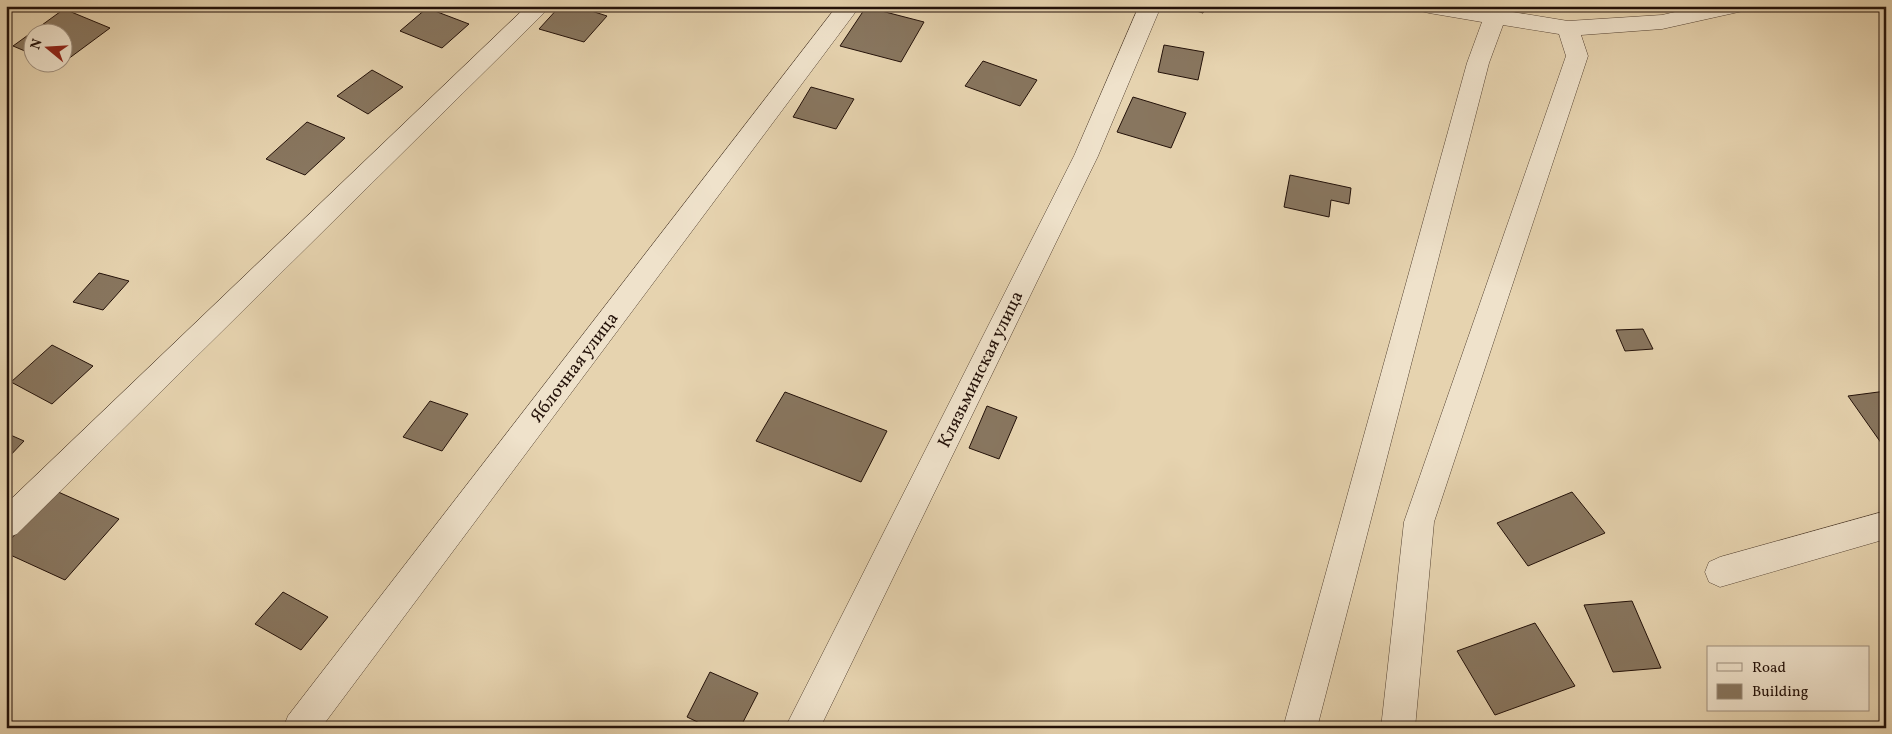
<svg xmlns="http://www.w3.org/2000/svg" width="1892" height="734" viewBox="0 0 1892 734" font-family="Vollkorn,serif">
<rect width="100%" height="100%" fill="#e6d3af"/>
<filter id="stains"><feTurbulence type="fractalNoise" baseFrequency=".004" numOctaves="4"/><feColorMatrix values="0 0 0 0 .2 0 0 0 0 .09 0 0 0 0 .02 0 0 0 .5 -.17"/></filter>
<radialGradient id="worn" r=".72"><stop offset=".6" stop-color="#630" stop-opacity="0"/><stop offset="1" stop-color="#630" stop-opacity=".3"/></radialGradient>
<g fill="#88765f" stroke="#231109">
<path d="M560,6H576L607,16L584,42L539,29Z"/>
<path d="M1180,6H1206L1203,13Z"/>
<path d="M866,7L924,22L901,62L840,46Z"/>
<path d="M427,8L469,24L442,48L400,31Z"/>
<path d="M64,9L110,28L60,65L53,62H62V32H32V54L13,46Z"/>
<path d="M1164,45L1204,52L1198,80L1158,72Z"/>
<path d="M983,61L1037,80L1020,106L965,86Z"/>
<path d="M372,70L403,87L368,114L337,96Z"/>
<path d="M811,87L854,99L836,129L793,117Z"/>
<path d="M1133,97L1186,113L1171,148L1117,132Z"/>
<path d="M307,122L345,138L305,175L266,159Z"/>
<path d="M1290,175L1351,188L1349,204L1331,200L1329,217L1284,207Z"/>
<path d="M99,273L129,281L103,310L73,302Z"/>
<path d="M1643,329L1653,349L1625,351L1616,330Z"/>
<path d="M52,345L93,366L52,404L11,382Z"/>
<path d="M1886,391V447H1884L1848,396Z"/>
<path d="M785,392L887,431L861,482L756,441Z"/>
<path d="M430,401L468,414L442,451L403,437Z"/>
<path d="M987,406L1017,417L999,459L969,448Z"/>
<path d="M6,433L24,441L6,460Z"/>
<path d="M56,491L119,519L65,580L6,553V544Z"/>
<path d="M1572,492L1605,533L1528,566L1497,523Z"/>
<path d="M283,592L328,617L301,650L255,624Z"/>
<path d="M1632,601L1661,668L1613,672L1584,605Z"/>
<path d="M1535,623L1575,686L1495,715L1457,651Z"/>
<path d="M710,672L758,693L740,728H710L687,717Z"/>
</g>
<g fill="none" stroke-linecap="round" stroke-linejoin="round">
<g stroke="#544232" stroke-width="1">
<g id="minor">
<path d="M527,6H551L17,534L6,538V504Z"/>
<path d="M837,6H860L321,728H283L288,716Z"/>
<path d="M1139,6H1161L1098,156L820,728H785L1074,156Z"/>
<path d="M1418,6H1476L1568,21L1662,15L1701,6H1746L1743,11L1662,29L1581,35L1588,56L1434,522L1415,728H1381L1404,522L1566,56L1559,34L1503,25L1489,63L1317,728H1283L1467,63L1482,22L1429,13L1421,11Z"/>
<path d="M1886,511V539L1720,587L1709,582L1705,572L1709,562L1720,557Z"/>
</g>
</g>
<use href="#minor" fill="#efe2cb" fill-rule="evenodd"/>
</g>
<g text-anchor="middle" stroke-width="4" stroke-linejoin="round" paint-order="stroke">
<g font-size="18" fill="#231109" stroke="#efe2cb">
<text transform="translate(574 367) rotate(-53)" y="6">Яблочная улица</text>
<text transform="translate(980 369) rotate(-64)" y="6">Клязьминская улица</text>
</g>
</g>
<rect width="1892" height="734" fill="none" stroke="#e6d3af" stroke-width="25"/>
<rect x="8" y="8" width="1877" height="719" fill="none" stroke="#231109" stroke-width="2.5"/>
<rect x="12" y="12" width="1867" height="709" fill="none" stroke="#231109"/>
<rect x="1707" y="646" width="162" height="65" fill="#efe2cb" stroke="#9d8e7d"/>
<rect x="1717" y="663" width="25" height="8" fill="#efe2cb" stroke="#9d8e7d"/>
<text x="1752" y="672" font-size="15" fill="#231109">Road</text>
<rect x="1717" y="684" width="25" height="15" fill="#88765f" stroke="#9d8e7d"/>
<text x="1752" y="696" font-size="15" fill="#231109">Building</text>
<g transform="translate(48 48) rotate(288)"><circle r="24" fill="#efe2cb" stroke="#9d8e7d"/>
<path d="M0-4L9 19L0 12L-9 19Z" fill="#8f2418"/>
<text y="-8" font-size="14" font-weight="bold" text-anchor="middle" fill="#231109">N</text>
</g>
<rect width="100%" height="100%" filter="url(#stains)"/>
<rect width="100%" height="100%" fill="url(#worn)"/>
</svg>
